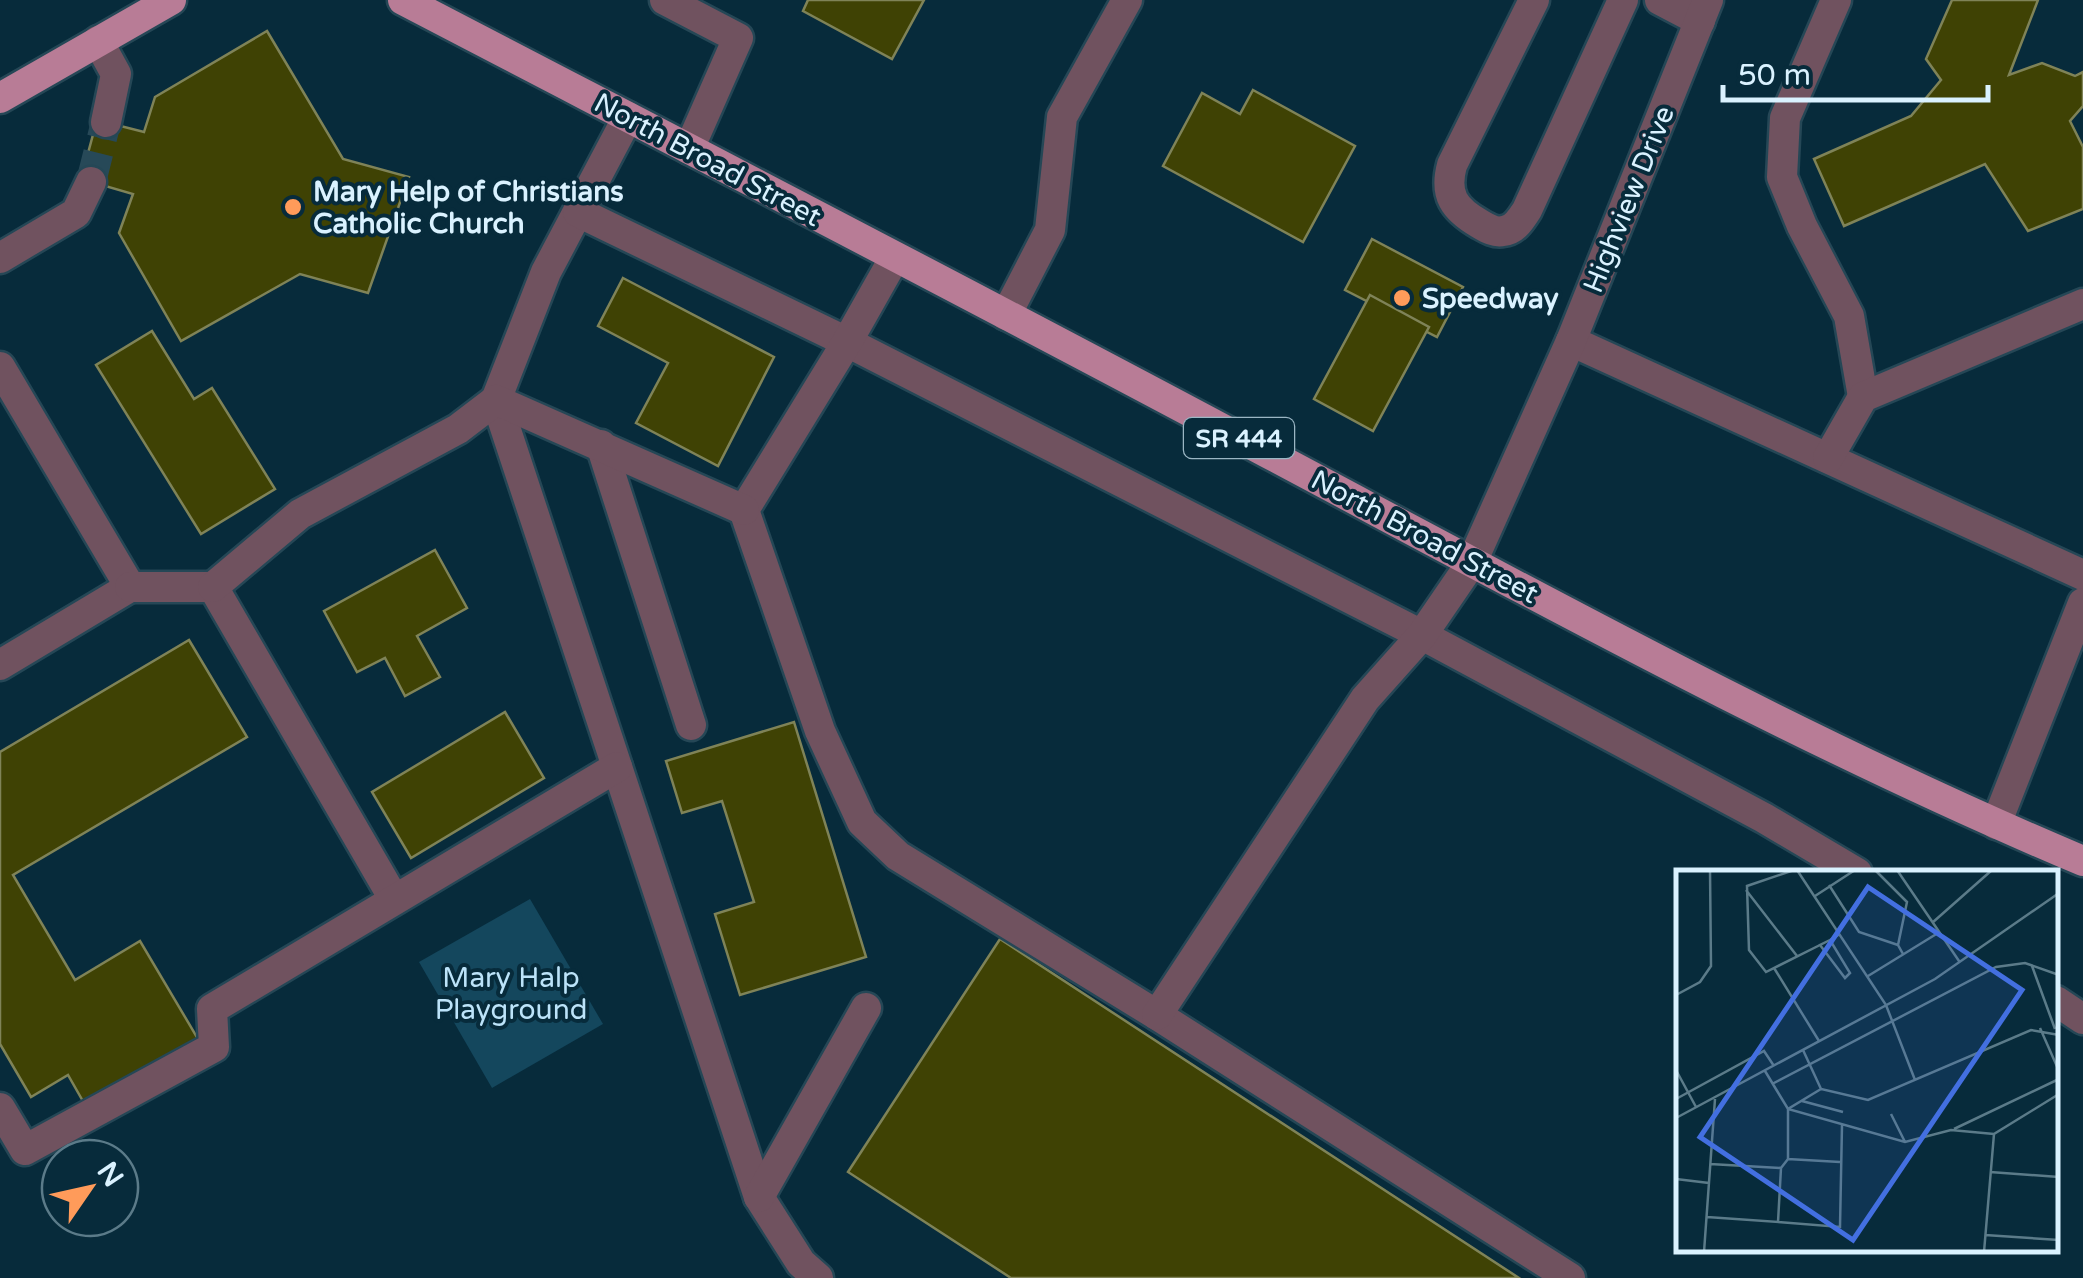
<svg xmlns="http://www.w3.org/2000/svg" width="2083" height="1278" viewBox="0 0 2083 1278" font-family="'Varela Round',sans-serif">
<rect width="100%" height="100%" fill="#072b3b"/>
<path fill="#14475d" d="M530,899L603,1024L492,1088L419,962Z"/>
<g fill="#3f4204" stroke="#7f8358" stroke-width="2.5">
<path d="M808,0H924L892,59L803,11Z"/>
<path d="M1952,0H2038L2009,75L2042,63L2075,76L2083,72V106L2070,121L2083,147V209L2028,231L1985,164L1844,226L1814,159L1911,116L1941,80L1926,59Z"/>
<path d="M267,31L343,159L409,177L368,293L300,274L181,341L119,233L133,194L81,179L97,120L144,132L155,97Z"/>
<path d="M1253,90L1355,146L1303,242L1163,166L1202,93L1240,114Z"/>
<path d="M1372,239L1463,287L1437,337L1345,290Z"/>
<path d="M623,278L774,357L718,466L636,423L668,363L598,326Z"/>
<path d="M1370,295L1429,327L1373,431L1314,399Z"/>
<path d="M152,331L194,399L212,388L275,489L201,534L96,365Z"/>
<path d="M435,550L467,608L417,636L440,677L405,696L385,658L357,672L324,611Z"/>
<path d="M189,640L247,737L13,875L75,980L140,941L201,1044L88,1110L68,1075L31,1097L0,1044V752Z"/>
<path d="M505,712L544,778L411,858L372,792Z"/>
<path d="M794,722L866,957L740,995L715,914L754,902L722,801L682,813L666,761Z"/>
<path d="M1000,939L1519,1278H1011L848,1172Z"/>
</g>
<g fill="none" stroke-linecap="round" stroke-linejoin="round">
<path stroke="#274958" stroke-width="30" stroke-dasharray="30 15" stroke-linecap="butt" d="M91,182L106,122"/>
<g stroke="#254756" stroke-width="35">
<g id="minor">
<path d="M665,0L738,38L689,149"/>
<path d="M1534,0L1452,165C1444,195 1454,209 1480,224C1487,228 1495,233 1503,231C1515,230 1521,219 1527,210L1623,0"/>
<path d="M1660,0L1700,21"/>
<path d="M1836,0L1785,118L1782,177L1802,226L1849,316L1863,397"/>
<path d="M98,41L116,74L106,122"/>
<path d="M628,117L546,272L496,400L759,1197L801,1263L818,1278"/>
<path d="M578,212L847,342L1422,635L1764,818L1857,873"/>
<path d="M895,257L847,342L744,510L820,731L862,822L898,856L1157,1015L1570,1278"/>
<path d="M0,258L76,213L91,182"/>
<path d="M1006,315L1050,230L1062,117L1127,0"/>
<path d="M1571,341L2083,575"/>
<path d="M0,367L130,587L0,665"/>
<path d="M601,445L691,725"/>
<path d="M1828,458L1863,397L2083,304"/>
<path d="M130,587H213L394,899"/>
<path d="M213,587L300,514L458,429L496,400L744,510"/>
<path d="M1996,824L2083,603"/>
<path d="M2056,1001L2083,1019"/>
<path d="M1157,1015L1365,699L1422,635L1472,562L1571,341L1708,0"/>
<path d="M0,1108L25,1150L214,1047L212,1009L617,767"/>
<path d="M759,1197L866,1008"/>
</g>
</g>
<g stroke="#254756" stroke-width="35">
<g id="major">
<path d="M403,0C689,149 976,297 1260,449C1531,593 1800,742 2083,861"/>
<path d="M0,98L171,0"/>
</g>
</g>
<use href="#minor" stroke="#70525f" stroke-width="30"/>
<use href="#major" stroke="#b87c96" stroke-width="30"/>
</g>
<g fill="#ff9b5a" stroke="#072b3b" stroke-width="4">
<circle cx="293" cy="207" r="10"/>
<circle cx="1402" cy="298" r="10"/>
</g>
<g text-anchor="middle" stroke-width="8" stroke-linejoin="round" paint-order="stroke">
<rect fill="#072b3b" stroke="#9bb6c4" stroke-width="2.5" x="1184" y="418" width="110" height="40" rx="8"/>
<g font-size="25" font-weight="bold" fill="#daf2ff">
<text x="1239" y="447">SR 444</text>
</g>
<g font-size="28" fill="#daf2ff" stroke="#072b3b">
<text transform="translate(708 159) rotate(28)" y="10">North Broad Street</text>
<text transform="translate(1628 199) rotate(-68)" y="10">Highview Drive</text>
<text transform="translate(1425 536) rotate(28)" y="10">North Broad Street</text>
</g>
<g font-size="28" font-weight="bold" fill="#daf2ff" stroke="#072b3b" text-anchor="start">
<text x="313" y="201">Mary Help of Christians<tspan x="313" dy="32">Catholic Church</tspan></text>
<text x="1422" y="308">Speedway</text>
</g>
<g font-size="28" fill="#bce3f9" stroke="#072b3b">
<text x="511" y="987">Mary Halp<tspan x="511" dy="32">Playground</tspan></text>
</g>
</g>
<g transform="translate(1676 870)">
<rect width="382" height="382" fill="#072b3b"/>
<path fill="none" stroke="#5b7b89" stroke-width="2.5" d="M118,0L71,16L73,80L90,102L144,75M121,0L210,135L239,210M199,0L231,32L222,75L227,84M221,0L283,91M153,15L183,62L222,75M70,20L121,86M139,26L179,0M256,53L316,0M154,70L174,103L169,108L144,75L154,70L164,64M356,96L379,159M98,98L143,171M192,106L262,63M0,125L24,112L35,96L34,0M364,158L383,201M127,180L145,219L192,230L355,160L383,165M0,200L20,237M89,201L112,239L229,272L275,260L318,264M96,214L320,97L349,93L383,105M0,229L88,181L98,196M126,231L167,242M215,244L229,272M0,248L259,109L383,23M278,259L383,209M112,289V239L145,219M105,298L112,289L164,292M314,302L383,307M0,309L33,313M31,347L102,352L105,298L34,294M102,352L164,357L166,255M309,365L383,370M28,382L39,229M308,382L318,264L383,224"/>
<path fill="#436fe0" fill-opacity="0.15" stroke="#436fe0" stroke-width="5" d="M192,17L346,120L177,370L24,267Z"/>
<rect width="382" height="382" fill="none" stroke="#daf2ff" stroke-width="5"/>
</g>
<g transform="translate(90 1188) rotate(56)"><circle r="48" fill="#072b3b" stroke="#5b7b89" stroke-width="2.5"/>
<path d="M0-8L18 38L0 25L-18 38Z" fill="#ff9b5a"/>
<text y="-15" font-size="28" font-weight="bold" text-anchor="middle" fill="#daf2ff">N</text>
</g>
<path d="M1723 85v15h265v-15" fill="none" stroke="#daf2ff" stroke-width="5"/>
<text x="1738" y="85" font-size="30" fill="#daf2ff" stroke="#072b3b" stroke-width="8" paint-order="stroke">50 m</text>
</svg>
